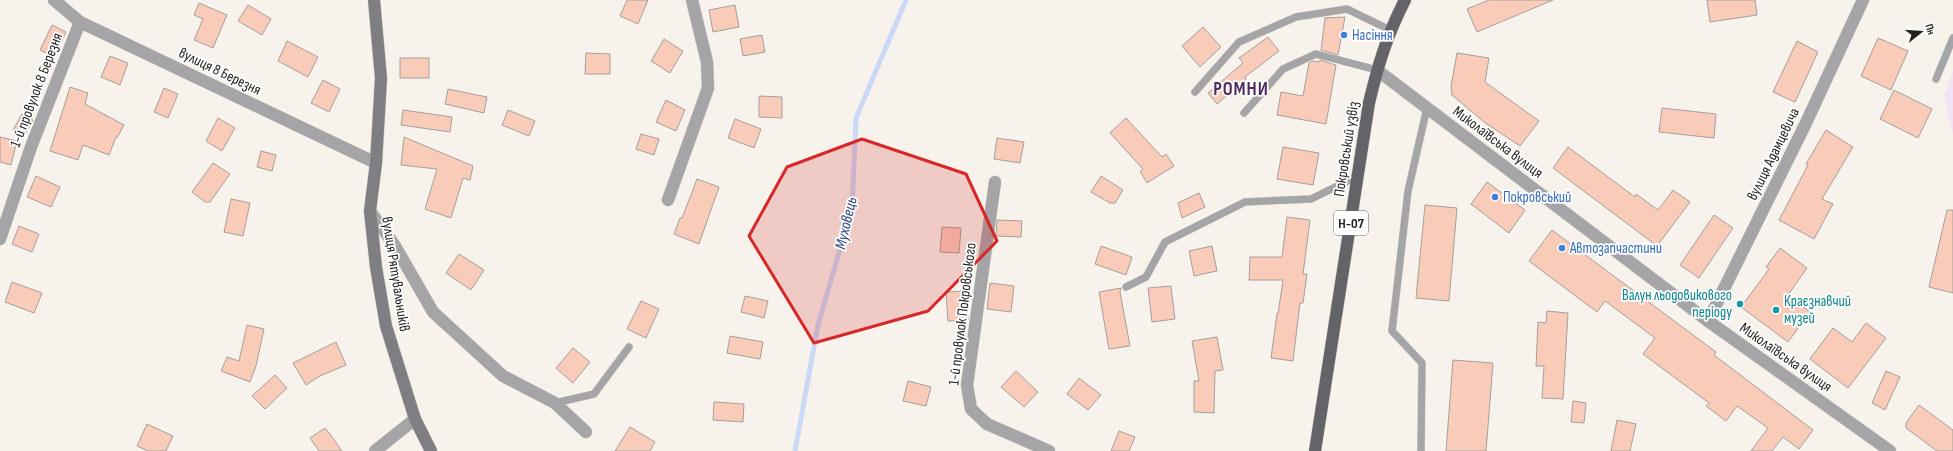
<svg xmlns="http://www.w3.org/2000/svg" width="1953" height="451" viewBox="0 0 1953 451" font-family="'Sofia Sans Condensed',sans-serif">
<rect width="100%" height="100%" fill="#f7f3ec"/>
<path fill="#f4e3f5" d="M1953,71V136L1944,96Z"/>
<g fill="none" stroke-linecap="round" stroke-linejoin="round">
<path stroke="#cad9f6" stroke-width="5" d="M795,451L818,325L852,208L856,118L906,0"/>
</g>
<g fill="#f9cbb9" stroke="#a69f9c">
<path d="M627,0H648L638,24L620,16Z"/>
<path d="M1489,0H1553L1477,32L1467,9Z"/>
<path d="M1707,0H1755L1757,15L1710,22Z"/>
<path d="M199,3L227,15L213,48L194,40L203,19L194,15Z"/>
<path d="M248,5L271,19L262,35L238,21Z"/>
<path d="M735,5L739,27L713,32L709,10Z"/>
<path d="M1345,17L1338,55L1321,50L1325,18Z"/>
<path d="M52,25L66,32L54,57L40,50Z"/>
<path d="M1203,27L1221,47L1200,67L1182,46Z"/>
<path d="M762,35L765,52L743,56L740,39Z"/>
<path d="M1268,37L1279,51L1245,77L1246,79L1217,104L1208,93L1243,63L1239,58Z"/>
<path d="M1878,38L1908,51L1891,90L1861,76Z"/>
<path d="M664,39L683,51L670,73L651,61Z"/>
<path d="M287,41L318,57L308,77L278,61Z"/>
<path d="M1797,41L1818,52L1795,102L1773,92Z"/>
<path d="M586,53L610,54V74H585Z"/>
<path d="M1457,53L1489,58L1485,82L1539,121L1520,146L1484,122L1452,95L1451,86Z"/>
<path d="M110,56L128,63L120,85L101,77Z"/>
<rect x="400" y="58" width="29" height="20"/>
<path d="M1320,60L1336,65L1326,124L1277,115L1281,92L1303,96L1309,63L1313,61L1319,62Z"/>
<path d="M323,80L340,89L329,112L311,103Z"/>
<path d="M70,87L88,93L85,104L124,125L117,138L116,137L109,155L83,145L78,160L50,151Z"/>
<path d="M164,88L178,94L168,118L154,112Z"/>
<path d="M448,89L487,97L484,113L445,104Z"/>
<path d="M1894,90L1932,109L1918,138L1880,119Z"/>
<path d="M759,96L782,97V118L759,117Z"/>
<path d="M666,100L685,110L676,131L656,122Z"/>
<path d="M1662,108L1716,114L1714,138L1659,132Z"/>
<path d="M403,110L452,117L450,132L401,125Z"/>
<path d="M508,110L535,121L529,136L502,125Z"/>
<path d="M22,114L33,120L24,136L13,130Z"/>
<path d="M218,118L235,128L222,151L206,141Z"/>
<path d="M1126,118L1162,157L1166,154L1174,166L1147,183L1140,171L1143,169L1110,133Z"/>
<path d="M735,119L761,129L754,148L728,138Z"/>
<path d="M1826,130L1853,147L1822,199L1833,204L1814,239L1779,220L1808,165L1806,164Z"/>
<path d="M641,134L659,139L654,155L636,149Z"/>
<path d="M0,137L17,141L11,165L0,162Z"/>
<path d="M404,137L473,166L470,180L463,178L451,218L425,209L437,169L401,165Z"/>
<path d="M997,138L1024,142L1020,163L994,159Z"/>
<path d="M1283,147L1319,153L1313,185L1277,179Z"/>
<path d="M1568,147L1635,197L1636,194L1658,210L1673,190L1690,202L1657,246L1553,168Z"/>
<path d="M261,151L276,155L272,171L257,167Z"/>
<path d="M213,163L230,174L210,202H205L192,192Z"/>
<path d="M36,176L60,187L51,207L27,197Z"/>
<path d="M1101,176L1123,190L1115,203H1110L1091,192Z"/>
<path d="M697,179L719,187L699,244L674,234L680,218H682Z"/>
<path d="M1487,182L1525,210L1509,233L1471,204Z"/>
<path d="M1199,193L1205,207L1182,218L1178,203Z"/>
<path d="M231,199L250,203L243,236L224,232Z"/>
<path d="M1425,205L1457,208L1449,301L1416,298Z"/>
<path d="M1947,210H1953V293L1929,287Z"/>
<path d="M1714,215L1733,228L1699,278L1680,265Z"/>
<path d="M1287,217L1310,220L1303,274H1307L1303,303H1300L1293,361L1271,358L1277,313L1278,314L1283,280H1249L1250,257H1282Z"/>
<path d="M997,220L1022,221L1021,237L996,236Z"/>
<path d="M19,226L39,234L32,252L12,244Z"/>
<path d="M942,227L961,228L959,253L940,252Z"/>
<path d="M1552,230L1716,352L1714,355L1813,430L1799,449L1783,437L1772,451H1751L1768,428L1737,406L1726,421L1706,406L1709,403L1643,354L1655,338L1605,301L1597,312L1529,261Z"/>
<path d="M1101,246L1132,257L1126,275L1095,264Z"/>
<path d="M1212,246L1217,271L1194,276L1189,251Z"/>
<path d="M1780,248L1807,268L1788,295L1810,312L1788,342L1741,307L1769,269L1766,267Z"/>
<path d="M459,254L484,270L471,290L446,273Z"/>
<path d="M12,282L42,293L34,313L5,302Z"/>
<path d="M990,283L1014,286L1011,312L987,309Z"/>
<path d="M1171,286L1175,319L1152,322L1148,288Z"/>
<path d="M1121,288L1120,292L1130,346L1109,349L1099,292Z"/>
<path d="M966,291L968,320L948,321L946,292Z"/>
<path d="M745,296L768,301L764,318L741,312Z"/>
<path d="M641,301L659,309L646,338L627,329Z"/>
<path d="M1547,311L1568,313L1563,399L1542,398L1544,366H1536L1538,322L1546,323Z"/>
<path d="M1866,323L1886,338L1848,388L1810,359L1833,328L1852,342Z"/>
<path d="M247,325L264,329L256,366L250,382L221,371L227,357L239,361Z"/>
<path d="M730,336L763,342L760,359L727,353Z"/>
<path d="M1217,337L1223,370L1215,371L1214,413L1194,412V381H1199L1192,341Z"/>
<path d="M336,342L346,365L320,376L306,385L293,363Z"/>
<path d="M573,348L590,362L573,383L556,368Z"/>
<path d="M1453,360L1493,363L1486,451H1446Z"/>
<path d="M1016,371L1038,392L1024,407L1001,387Z"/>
<path d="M1886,371L1900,377L1885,410L1872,403Z"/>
<path d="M275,375L287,388L265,409L252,396Z"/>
<path d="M1079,378L1101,395L1088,410L1067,394Z"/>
<path d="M908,381L931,387L926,406L903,401Z"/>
<path d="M1573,401L1586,403L1584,423L1571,422Z"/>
<path d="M714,402L744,404L743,422L713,420Z"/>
<path d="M1919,405L1953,430V451H1937L1906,428V423Z"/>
<path d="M1617,420L1636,424L1630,451H1611Z"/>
<path d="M147,424L173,436L166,451H148L137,446Z"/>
<path d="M630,427L655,442L650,451H615Z"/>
<path d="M325,428L330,434L342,451H319L310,438Z"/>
<path d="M1119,431L1135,437L1129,451H1111Z"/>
</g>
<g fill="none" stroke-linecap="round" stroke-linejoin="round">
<g stroke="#d1cdc7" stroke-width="8">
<g id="lane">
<path d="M1936,79L1953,38"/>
<path d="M1195,92L1239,42L1296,17L1347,9L1390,30"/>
<path d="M1244,113L1283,69L1316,54L1377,70"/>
<path d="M1126,287L1146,277L1165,242L1245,202L1311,199L1358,176"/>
<path d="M555,403L594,394L629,347"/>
<path d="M1421,451L1422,363L1392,331L1408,191L1427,108"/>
</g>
</g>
<g stroke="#d1cdc7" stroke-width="13">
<g id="street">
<path d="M54,0L80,22L376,163"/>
<path d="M1377,70L1708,321L1890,451"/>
<path d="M995,182L967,385L971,409L987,424L1049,451"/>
<path d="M668,200L708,88L707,62L692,0"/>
<path d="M370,211L395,246L433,312L503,376L555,403L586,432"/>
<path d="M0,239L31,147L80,22"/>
<path d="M1708,321L1805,125L1863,0"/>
<path d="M375,451L415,419"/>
</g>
</g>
<g stroke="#d1cdc7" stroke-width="13">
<path id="secondary" d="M374,0L381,78L376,163L370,211L376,267L386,326L415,419L431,451"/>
</g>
<g stroke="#d1cdc7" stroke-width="13">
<path id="primary" d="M1315,451L1369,103C1378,65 1387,35 1405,0"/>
</g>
<use href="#lane" stroke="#a5a4a7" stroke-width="7"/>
<use href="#street" stroke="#a5a4a7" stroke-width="12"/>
<use href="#secondary" stroke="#7f7e82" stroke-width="12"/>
<use href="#primary" stroke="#646368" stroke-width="12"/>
</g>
<path fill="#d62828" fill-opacity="0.2" stroke="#d62828" stroke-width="3" stroke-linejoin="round" d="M862,139L966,174L997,241L928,311L814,343L749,236L787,167Z"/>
<g fill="#3f7fe0" stroke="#fff" stroke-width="1.5">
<circle cx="1344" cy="35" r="4"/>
<circle cx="1495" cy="197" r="4"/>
<circle cx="1562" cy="248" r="4"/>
</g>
<g fill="#0f9aa8" stroke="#fff" stroke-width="1.5">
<circle cx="1740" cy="304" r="4"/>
<circle cx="1776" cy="310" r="4"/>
</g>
<g text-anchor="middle" stroke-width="3.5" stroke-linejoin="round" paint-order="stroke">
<rect fill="#fff" stroke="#656462" stroke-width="1" x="1334" y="211" width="34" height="24" rx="3"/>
<g font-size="14" font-weight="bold" fill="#23221f">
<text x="1351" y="228">Н-07</text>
</g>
<g font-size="15" fill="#366cbe" stroke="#fff" text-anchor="start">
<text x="1352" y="40">Насіння</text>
<text x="1503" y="202">Покровський</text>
<text x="1570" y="253">Автозапчастини</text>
</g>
<g font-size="15" fill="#23221f" stroke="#fff">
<text transform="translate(220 71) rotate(26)" y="5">вулиця 8 Березня</text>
<text transform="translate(36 90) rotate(-69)" y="5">1-й провулок 8 Березня</text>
<text transform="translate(1498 142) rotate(37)" y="5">Миколаївська вулиця</text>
<text transform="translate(1346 149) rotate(-81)" y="5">Покровський узвіз</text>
<text transform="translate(1773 154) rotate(-64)" y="5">вулиця Адамцевича</text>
<text transform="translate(396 274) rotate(81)" y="5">вулиця Рятувальників</text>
<text transform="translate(962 314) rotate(-83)" y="5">1-й провулок Покровського</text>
<text transform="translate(1786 357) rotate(35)" y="5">Миколаївська вулиця</text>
</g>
<g font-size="15" fill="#0d838f" stroke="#fff" text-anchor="end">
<text x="1732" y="300">Валун льодовикового<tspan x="1732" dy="17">періоду</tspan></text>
<text x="1784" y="306" text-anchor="start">Краєзнавчий<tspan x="1784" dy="17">музей</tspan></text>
</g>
<g font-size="16" font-style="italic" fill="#2b4680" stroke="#fff">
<text transform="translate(845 223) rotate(-77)" y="6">Муховець</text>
</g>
<g font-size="19" font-weight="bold" letter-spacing="1" fill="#512a60" stroke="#fff">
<text x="1241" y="95">РОМНИ</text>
</g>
</g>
<g transform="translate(1921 32) rotate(73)" stroke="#ffffff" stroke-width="3" paint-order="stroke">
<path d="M0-3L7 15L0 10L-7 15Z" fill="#23221f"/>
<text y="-6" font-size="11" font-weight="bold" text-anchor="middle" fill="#23221f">Пн</text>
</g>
</svg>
